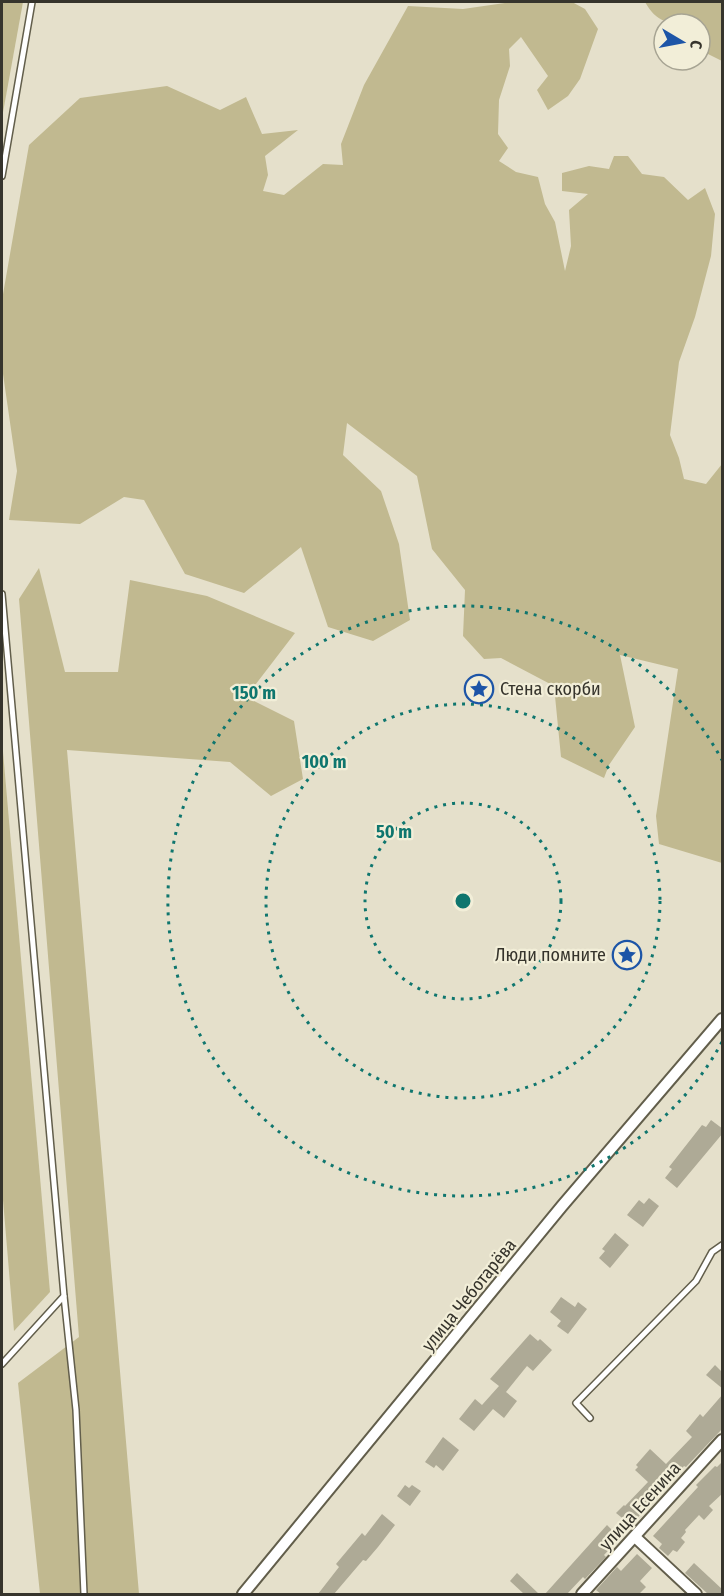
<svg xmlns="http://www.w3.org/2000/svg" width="724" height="1596" viewBox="0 0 724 1596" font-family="'Fira Sans Condensed',sans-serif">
<rect width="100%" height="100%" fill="#e5e0cb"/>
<g fill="#c1b990">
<path d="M2,2H23L2,118Z"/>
<path d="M511,2H572L585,9L598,29L580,79L568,96L548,110L537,90L548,76L521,37L509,49L510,66L499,100L498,134L508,148L499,161L516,172L538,177L545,204L555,222L565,271L571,246L569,210L588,194L562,191V173L589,166L609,169L614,156H628L642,174L664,177L688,200L705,188L715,214L711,256L695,317L679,362L670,435L679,458L684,479L706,484L722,464V863L659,844L656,816L678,669L620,655L635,727L609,765L604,778L561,757L554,686L501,658L484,659L463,636L465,590L432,549L417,476L347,423L343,455L381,491L399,544L410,620L373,641L328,627L301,547L244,593L185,574L144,500L124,497L80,524L9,520L17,471L2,367V300L29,145L80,98L167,86L220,110L246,97L262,134L298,130L265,156L268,175L263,191L284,195L323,164L343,165L341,144L364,85L408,6L463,9Z"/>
<path d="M645,2H722V61L700,50V24C675,24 659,27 645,2Z"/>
<path d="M39,568L65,672H118L130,580L207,596L295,633L246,697L294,721L303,779L271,796L230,762L67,750L139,1594H40L18,1383L79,1337L19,599Z"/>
<path d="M2,740L50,1292L14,1331L2,1188Z"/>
</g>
<g fill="#aeaa96">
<path d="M711,1120L723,1129V1133L677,1188L665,1178L672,1169L669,1167L702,1125L706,1127Z"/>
<path d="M649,1198L659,1206L643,1227L627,1215L639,1200L644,1204Z"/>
<path d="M615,1233L629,1245L610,1268L599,1258L605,1251L602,1249Z"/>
<path d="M561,1297L575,1307L578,1302L587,1309L568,1334L557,1326L561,1321L550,1312Z"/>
<path d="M530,1334L538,1341L540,1339L552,1350L533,1371L527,1366L506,1392L517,1401L504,1418L493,1409L474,1431L459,1419L475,1399L482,1405L499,1386L490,1379Z"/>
<path d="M715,1365L723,1373V1389L706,1375Z"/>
<path d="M723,1394V1428L686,1467L684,1466L631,1525L616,1513L624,1505L625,1506L648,1482L635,1470L638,1467L636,1465L650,1449L666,1464L692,1437L686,1431L700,1414L703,1417Z"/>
<path d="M443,1437L459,1450L443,1471L436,1465L434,1468L425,1462Z"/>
<path d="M723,1461V1493L709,1506L713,1510L704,1520L699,1515L685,1530L686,1532L681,1538L685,1542L677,1552L673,1550L668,1556L659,1548L662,1544L653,1536L698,1487L696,1485L715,1466L717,1467Z"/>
<path d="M405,1485L409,1488L412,1485L421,1491L410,1506L397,1496Z"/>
<path d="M382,1514L395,1525L378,1547L366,1561L363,1560L334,1594H318L339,1567L336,1564L362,1533L365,1536Z"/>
<path d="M607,1525L620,1538L604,1555L606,1557L585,1579L583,1577L567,1594H545Z"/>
<path d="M637,1554L652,1568L640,1581L646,1587L639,1594H601L596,1590L617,1567L621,1571Z"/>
<path d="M694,1563L723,1590V1594H708L685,1573Z"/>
<path d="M517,1573L539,1594H524L510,1581Z"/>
</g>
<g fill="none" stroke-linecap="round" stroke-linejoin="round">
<g stroke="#625e4b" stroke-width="8">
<g id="service">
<path d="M2,176L32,2"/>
<path d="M2,594L64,1296L2,1364"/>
<path d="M64,1296L76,1410L84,1594"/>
<path d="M590,1418L576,1403L696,1281L712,1252L722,1245"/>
</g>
</g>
<g stroke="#625e4b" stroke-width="14">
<g id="minor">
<path d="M635,1537L696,1594"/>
<path d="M243,1594L562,1206L722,1019"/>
<path d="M582,1594L722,1440"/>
</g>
</g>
<use href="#service" stroke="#fff" stroke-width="5"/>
<use href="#minor" stroke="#fff" stroke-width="10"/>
</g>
<g fill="none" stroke="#0f766e" stroke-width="3" stroke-dasharray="3 6">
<circle cx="463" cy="901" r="98"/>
<circle cx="463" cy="901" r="197"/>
<path d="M722 1042A295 295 0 1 1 722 760"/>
</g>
<defs>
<g id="sight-ring" transform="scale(1.5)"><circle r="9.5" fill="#f2eed8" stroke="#1d55a7" stroke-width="1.5"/><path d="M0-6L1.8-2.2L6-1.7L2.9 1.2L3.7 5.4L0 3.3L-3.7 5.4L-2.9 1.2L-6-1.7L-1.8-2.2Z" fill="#1d55a7"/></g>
</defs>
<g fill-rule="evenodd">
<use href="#sight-ring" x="479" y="689"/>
<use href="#sight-ring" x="627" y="955"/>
</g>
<g text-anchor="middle" stroke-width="4.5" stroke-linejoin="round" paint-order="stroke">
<g font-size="18" fill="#36342c" stroke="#f2eed8" text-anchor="start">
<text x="500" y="695">Стена скорби</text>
<text x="606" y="961" text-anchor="end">Люди помните</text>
</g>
<g font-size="18" fill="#36342c" stroke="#f2eed8">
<text transform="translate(469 1295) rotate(-51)" y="6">улица Чеботарёва</text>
<text transform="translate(640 1506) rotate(-48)" y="6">улица Есенина</text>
</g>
</g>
<circle cx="463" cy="901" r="9" fill="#0f766e" stroke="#f2eed8" stroke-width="3"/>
<g font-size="18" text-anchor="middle" font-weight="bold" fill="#0f766e" stroke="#f2eed8" stroke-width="4.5" stroke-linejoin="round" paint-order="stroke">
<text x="254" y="699">150 m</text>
<text x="324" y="768">100 m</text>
<text x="394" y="838">50 m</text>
</g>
<rect width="724" height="1596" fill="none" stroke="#36342c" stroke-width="6"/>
<g transform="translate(682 42) rotate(100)"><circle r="28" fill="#f2eed8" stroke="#a7a493" stroke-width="1.5"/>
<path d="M0-4.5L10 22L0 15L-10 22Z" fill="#1d55a7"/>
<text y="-9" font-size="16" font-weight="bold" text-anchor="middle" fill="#36342c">С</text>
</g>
</svg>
